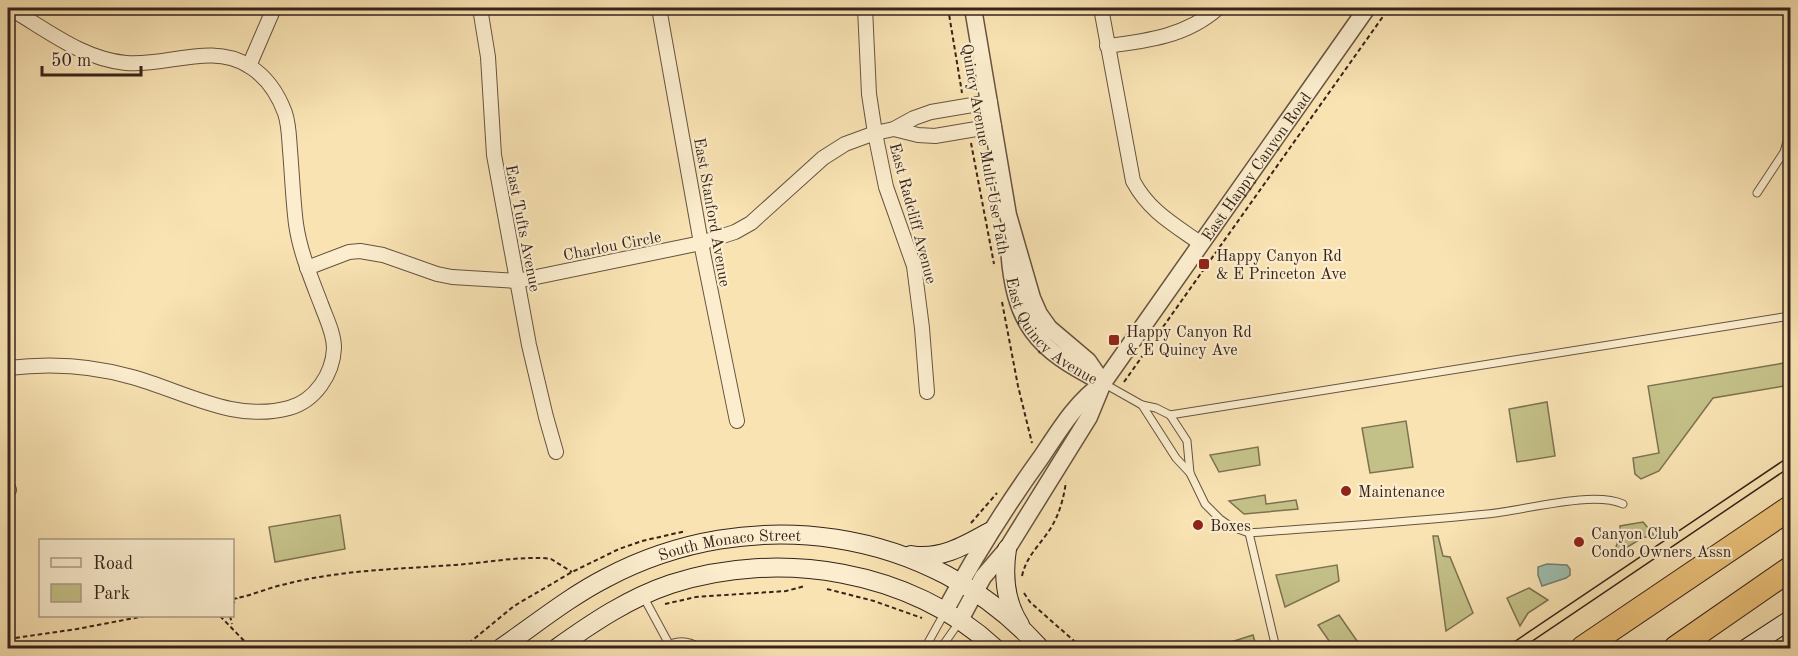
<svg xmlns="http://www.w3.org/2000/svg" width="1798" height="656" viewBox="0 0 1798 656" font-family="'Old Standard TT',serif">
<rect width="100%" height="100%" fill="#f9e3b3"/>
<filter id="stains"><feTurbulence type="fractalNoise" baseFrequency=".00333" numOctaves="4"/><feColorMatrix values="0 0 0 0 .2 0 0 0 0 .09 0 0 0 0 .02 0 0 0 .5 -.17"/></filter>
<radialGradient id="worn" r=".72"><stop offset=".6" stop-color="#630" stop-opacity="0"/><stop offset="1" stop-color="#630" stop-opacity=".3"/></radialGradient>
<g fill="#c4c188" stroke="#7d7251" stroke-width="1.5">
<path d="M1790,362V385L1713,398L1659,471L1641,479L1635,474L1633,458L1659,453L1648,386Z"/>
<path d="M1547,402L1555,456L1517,462L1509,409Z"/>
<path d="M1406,421L1413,467L1370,473L1362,428Z"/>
<path d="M1258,447L1260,465L1219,472L1210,455Z"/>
<path d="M1265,495L1266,504L1296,500L1298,509L1244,514L1229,501Z"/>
<path d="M340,515L345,549L275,562L269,527Z"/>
<path d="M1643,522L1654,535L1642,538L1613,556L1620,535V526Z"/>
<path d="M1433,536H1438L1443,556L1450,557L1473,613L1446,631Z"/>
<path d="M1337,565L1339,581L1285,607L1276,575Z"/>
<path d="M1529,588L1548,600L1528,613L1520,626L1507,598Z"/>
<path d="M1339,615L1362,648H1334L1318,625Z"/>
<path d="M1253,635L1255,642L1230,648H1212Z"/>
</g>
<path fill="#9ebeaf" stroke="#748073" stroke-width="1.5" d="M1547,564L1567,565L1570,569V575L1566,578L1542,586L1538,575V567Z"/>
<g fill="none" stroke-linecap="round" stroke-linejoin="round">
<path stroke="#748073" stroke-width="4" d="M1787,186L1790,189"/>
<g stroke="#675340" stroke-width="9">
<g id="service">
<path d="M1757,193L1784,152L1790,131"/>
<path d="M1103,383L1142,405L1156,408L1170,415L1187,441L1190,473L1205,504L1220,519L1230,526L1249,533C1329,527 1408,522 1487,514C1523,511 1592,490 1623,504"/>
<path d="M1142,405L1176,458L1190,473"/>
<path d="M1170,415L1790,316"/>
<path d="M1249,533L1276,648"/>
<path d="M643,596L669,644"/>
<path d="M662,648C675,640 687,639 700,648"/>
<path d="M925,648L944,614"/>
<path d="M941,648L960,621"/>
</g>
</g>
<g stroke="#675340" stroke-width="16">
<g id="minor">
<path d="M480,8L488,57L494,155L529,345L546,417L556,452"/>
<path d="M659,8L701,243L737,421"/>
<path d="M865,8L869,94L875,133L886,187L914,266L922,328L927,392"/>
<path d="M1101,8L1133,181C1149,211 1173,224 1200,243"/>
<path d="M1107,46C1147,41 1187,36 1218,8"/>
<path d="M249,66L274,8"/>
<path d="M894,129L918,135L935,136L994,126"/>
<path d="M307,268L349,252L360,251L383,255L437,274L452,277L517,281L701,243L735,232L751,223L823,158L845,144L875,133L894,129L914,118L931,112L990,102"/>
<path d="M8,368C49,363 91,365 132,377C183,391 234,423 289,408C315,401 333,374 334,348C334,333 326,318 321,304C311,278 300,252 296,224C293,201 292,173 290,150C289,137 289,125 285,113C278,94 267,77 249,66C212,42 166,67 126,63C82,59 46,29 9,8"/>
<path d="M8,487L9,490"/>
</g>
</g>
<g stroke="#675340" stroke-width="19">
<g id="tertiary">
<path d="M973,8L1008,215L1032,298L1039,314L1049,328L1088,361L1103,383"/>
<path id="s1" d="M1009,248C1014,324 1036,349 1102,382"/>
<path d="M945,611C974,557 1006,506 1042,456C1060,429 1076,402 1103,383"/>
<path id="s2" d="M960,620L983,577L1007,549L1089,417L1103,383L1367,8"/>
</g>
</g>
<g stroke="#36231a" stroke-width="20">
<g id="secondary">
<path d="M1007,549C1003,575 1005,602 1020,625"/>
<path d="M911,555C940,560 964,546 989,532"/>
<path id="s3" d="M501,648C536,624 569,597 606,578C750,502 930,526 1040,648"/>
<path d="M557,648C592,623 629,598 671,584C779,549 911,570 995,648"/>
<path d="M1747,648L1790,620"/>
</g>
</g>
<g stroke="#36231a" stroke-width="26">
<g id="motorway">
<path d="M1583,648L1790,508"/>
<path d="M1676,648L1790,569"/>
</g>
</g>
<g stroke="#36231a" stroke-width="2" stroke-dasharray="4.5 3" stroke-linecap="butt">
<path d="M948,8L962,93"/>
<path d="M971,143L994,264"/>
<path d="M1002,302L1018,386L1032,443"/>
<path d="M1124,382L1389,8"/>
<path d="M971,523L997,493"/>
<path d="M1022,576C1026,558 1036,549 1046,535C1058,519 1063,502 1066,482"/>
<path d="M827,589L874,601L922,618"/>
<path d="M1024,593L1030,602L1082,648"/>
<path d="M232,599C251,596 267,588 286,584C341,570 398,569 455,565C484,563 513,557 543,558L551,559L572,572"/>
<path d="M665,604L696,597L786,591L805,586"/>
<path d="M232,605L237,598"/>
<path d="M220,616L251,648"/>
<path d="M230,616L232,624"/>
<path d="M8,639L77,629L145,616"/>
<path d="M463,648L514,606L572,572L619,549L642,541L686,531"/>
</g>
<use href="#service" stroke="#fbedce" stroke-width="7"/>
<use href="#minor" stroke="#fbedce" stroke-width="14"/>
<use href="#tertiary" stroke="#fbedce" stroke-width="16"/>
<use href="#secondary" stroke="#fbedce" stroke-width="18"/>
<use href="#motorway" stroke="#ecc27a" stroke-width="24"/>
<g stroke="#36231a" stroke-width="1.5">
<path d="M1505,648L1790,456"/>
<path d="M1522,648L1790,467"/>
</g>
</g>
<g fill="#8f2418" stroke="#fbedce" stroke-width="2">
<rect x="1198" y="258" width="12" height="12" rx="3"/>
<rect x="1108" y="334" width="12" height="12" rx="3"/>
<circle cx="1346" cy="491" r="6"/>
<circle cx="1198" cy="525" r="6"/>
<circle cx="1579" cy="542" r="6"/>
</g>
<g text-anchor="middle" stroke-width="4.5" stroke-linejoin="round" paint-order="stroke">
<g font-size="16" fill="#36231a" stroke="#fbedce">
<text transform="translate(986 149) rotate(80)" y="6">Quincy Avenue Multi-Use Path</text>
<text dy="6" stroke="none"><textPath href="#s2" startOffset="543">East Happy Canyon Road</textPath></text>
<text transform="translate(713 212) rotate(80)" y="6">East Stanford Avenue</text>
<text transform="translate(914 213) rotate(75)" y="6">East Radcliff Avenue</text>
<text transform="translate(524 228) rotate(79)" y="6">East Tufts Avenue</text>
<text transform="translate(612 245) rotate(-11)" y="6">Charlou Circle</text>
<text dy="6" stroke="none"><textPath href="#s1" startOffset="99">East Quincy Avenue</textPath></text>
<text dy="6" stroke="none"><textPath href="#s3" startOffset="256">South Monaco Street</textPath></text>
</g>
<g font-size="16" fill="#36231a" stroke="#fbedce" text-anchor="start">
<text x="1216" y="261">Happy Canyon Rd<tspan x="1216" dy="18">&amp; E Princeton Ave</tspan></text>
<text x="1126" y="337">Happy Canyon Rd<tspan x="1126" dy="18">&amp; E Quincy Ave</tspan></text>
<text x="1358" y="497">Maintenance</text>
<text x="1210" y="531">Boxes</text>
<text x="1591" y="539">Canyon Club<tspan x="1591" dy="18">Condo Owners Assn</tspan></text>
</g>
</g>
<rect width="1798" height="656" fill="none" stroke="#f9e3b3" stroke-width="30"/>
<rect x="9" y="9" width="1780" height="638" fill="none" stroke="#36231a" stroke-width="3"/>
<rect x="15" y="15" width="1768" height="626" fill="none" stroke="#36231a" stroke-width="1.5"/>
<rect x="39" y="539" width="195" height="78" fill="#fbedce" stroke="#ac9c86" stroke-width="1.5"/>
<rect x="51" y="558" width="30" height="9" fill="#fbedce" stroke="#ac9c86" stroke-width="1.5"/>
<text x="93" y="569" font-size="18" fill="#36231a">Road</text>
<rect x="51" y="584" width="30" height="18" fill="#c4c188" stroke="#ac9c86" stroke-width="1.5"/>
<text x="93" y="599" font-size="18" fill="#36231a">Park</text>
<path d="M42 66v9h99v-9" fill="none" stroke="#36231a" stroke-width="3"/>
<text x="51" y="66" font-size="18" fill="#36231a" stroke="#fbedce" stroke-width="4.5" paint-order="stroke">50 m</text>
<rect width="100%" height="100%" filter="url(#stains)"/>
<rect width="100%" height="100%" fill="url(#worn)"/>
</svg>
